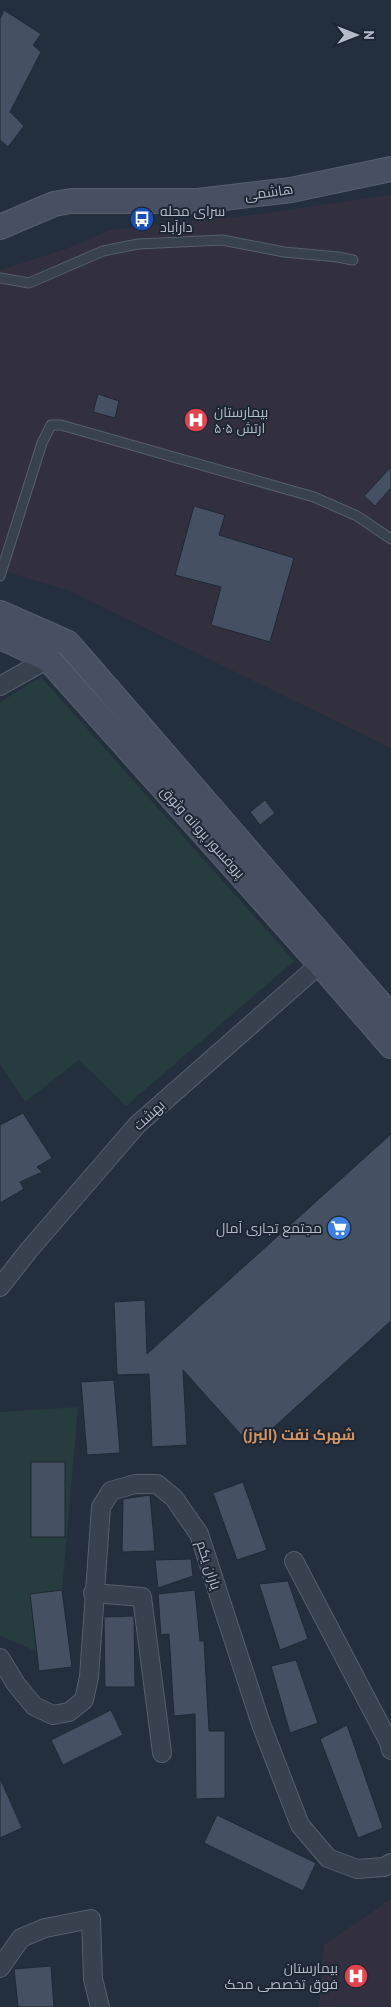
<svg xmlns="http://www.w3.org/2000/svg" width="391" height="2007" viewBox="0 0 391 2007" font-family="'PT Sans',Cairo,sans-serif">
<rect width="100%" height="100%" fill="#242f3e"/>
<g fill="#32303f">
<path d="M391,195V748L68,590L0,570V270L66,249L110,230L246,216Z"/>
<path d="M391,1899V2006L319,2007L324,1945Z"/>
</g>
<g fill="#263c3f">
<path d="M41,677L294,961L126,1106L79,1060L25,1102L0,1064V702Z"/>
<path d="M78,1407L62,1590L59,1661L0,1636V1412Z"/>
</g>
<g fill="#455162" stroke="#1f2835">
<path d="M4,10L41,34L33,45L41,52L10,112L24,126L8,147L0,140V19Z"/>
<path d="M98,394L119,401L115,418L93,412Z"/>
<path d="M391,467V488L375,506L364,496Z"/>
<path d="M194,506L225,515L219,535L294,558L270,642L211,625L221,587L175,575Z"/>
<path d="M265,800L275,813L260,825L250,812Z"/>
<path d="M23,1113L52,1158L37,1167L42,1172L20,1182L24,1189L0,1203V1125Z"/>
<path d="M391,1134V1321L252,1447L183,1370L187,1445L152,1447L149,1374L117,1375L114,1302L145,1300L147,1354Z"/>
<path d="M114,1380L120,1453L87,1455L81,1382Z"/>
<rect x="31" y="1462" width="34" height="75"/>
<path d="M243,1482L267,1550L237,1560L213,1493Z"/>
<path d="M150,1495L155,1551L122,1552L123,1499Z"/>
<path d="M191,1559L193,1576L158,1588L155,1560Z"/>
<path d="M288,1581L308,1639L280,1650L259,1584Z"/>
<path d="M62,1590L72,1667L39,1671L30,1594Z"/>
<path d="M195,1590L200,1641H204L209,1731H225V1798L196,1799L195,1714L174,1716L169,1634L161,1635L158,1594Z"/>
<path d="M134,1616L135,1687H105L104,1617Z"/>
<path d="M296,1660L318,1723L290,1733L271,1666Z"/>
<path d="M111,1710L123,1735L63,1765L51,1740Z"/>
<path d="M347,1725L383,1828L358,1838L320,1739Z"/>
<path d="M0,1778L22,1828L0,1838Z"/>
<path d="M217,1815L316,1863L303,1891L204,1843Z"/>
<path d="M51,1966L54,2007H18L14,1969Z"/>
</g>
<g fill="none" stroke-linecap="round" stroke-linejoin="round">
<g stroke="#565f6c" stroke-width="11">
<g id="lane">
<path d="M0,278L29,283L103,251L138,244L222,240L284,252L338,257L353,260"/>
<path d="M0,576L42,443L51,425H61L314,497L357,516L391,539"/>
</g>
</g>
<g stroke="#565f6c" stroke-width="20">
<g id="street">
<path d="M0,686L48,659"/>
<path d="M0,1287L29,1250L137,1125L320,964"/>
<path d="M294,1561L389,1742L391,1750"/>
<path d="M93,1593L142,1597L162,1753"/>
<path d="M0,1658L16,1684L34,1706L53,1715L69,1712L84,1700L89,1677L101,1507L111,1491L135,1484H157L174,1498L199,1534L261,1724L300,1825L328,1858L357,1869L384,1867L391,1863"/>
<path d="M0,1968L21,1938L45,1928L91,1919L93,1979L100,2007"/>
</g>
</g>
<g stroke="#565f6c" stroke-width="26">
<g id="secondary">
<path d="M0,227L54,204L71,201H198L291,190L391,169"/>
<path d="M0,613L68,643L391,1016"/>
<path d="M0,637L48,659L320,964L391,1046"/>
</g>
</g>
<use href="#lane" stroke="#38414e" stroke-width="9"/>
<use href="#street" stroke="#38414e" stroke-width="18"/>
<use href="#secondary" stroke="#465061" stroke-width="24"/>
</g>
<defs>
<g id="bus-disc" transform="scale(1.25)"><circle r="9.5" fill="#1a4fb4" stroke="#1d2633"/><path d="M-5-6H5V4H4V6H2V4H-2V6H-4V4H-5ZM-3.5-4V0h7V-4ZM-3.5 1.2v1.5H-2V1.2ZM2 1.2v1.5H3.5V1.2Z" fill="#fff"/></g>
<g id="hospital-disc" transform="scale(1.25)"><circle r="9.5" fill="#e0444e" stroke="#1d2633"/><path d="M-5-5h3v3.5h4V-5h3V5h-3V1.5h-4V5h-3Z" fill="#fff"/></g>
<g id="supermarket-disc" transform="scale(1.25)"><circle r="9.5" fill="#3f7fe0" stroke="#1d2633"/><path d="M-6-5.5h2.5l.6 2H6L4.5 2H-2.5L-4.4-4H-6ZM-1.5 3.2a1.3 1.3 0 1 0 .1 0ZM3 3.2a1.3 1.3 0 1 0 .1 0Z" fill="#fff"/></g>
</defs>
<g fill-rule="evenodd">
<use href="#bus-disc" x="142" y="219"/>
<use href="#hospital-disc" x="196" y="420"/>
<use href="#supermarket-disc" x="339" y="1228"/>
<use href="#hospital-disc" x="356" y="1976"/>
</g>
<g text-anchor="middle" stroke-width="4" stroke-linejoin="round" paint-order="stroke">
<g font-size="14" fill="#b4bcc9" stroke="#1d2633">
<text transform="translate(269 192) rotate(-8)" y="5">هاشمی</text>
<text transform="translate(203 832) rotate(48)" y="5">پروفسور پروانه وثوق</text>
<text transform="translate(149 1115) rotate(-43)" y="5">بهشت</text>
<text transform="translate(209 1565) rotate(72)" y="5">یاران یکم</text>
</g>
<g font-size="14" fill="#b4bcc9" stroke="#1d2633" text-anchor="start">
<text x="160" y="216">سرای محله<tspan x="160" dy="16">دارآباد</tspan></text>
<text x="214" y="417">بیمارستان<tspan x="214" dy="16">۵۰۵ ارتش</tspan></text>
<text x="322" y="1233" text-anchor="end">مجتمع تجاری آمال</text>
<text x="338" y="1973" text-anchor="end">بیمارستان<tspan x="338" dy="16">فوق تخصصی محک</tspan></text>
</g>
<g font-size="15" font-weight="bold" fill="#d59563" stroke="#1d2633">
<text x="299" y="1440">شهرک نفت (البرز)</text>
</g>
</g>
<g transform="translate(356 35) rotate(90)" stroke="#1d2633" stroke-width="4" paint-order="stroke">
<path d="M0-4L9 19L0 12L-9 19Z" fill="#b4bcc9"/>
<text y="-8" font-size="14" font-weight="bold" text-anchor="middle" fill="#b4bcc9">N</text>
</g>
</svg>
